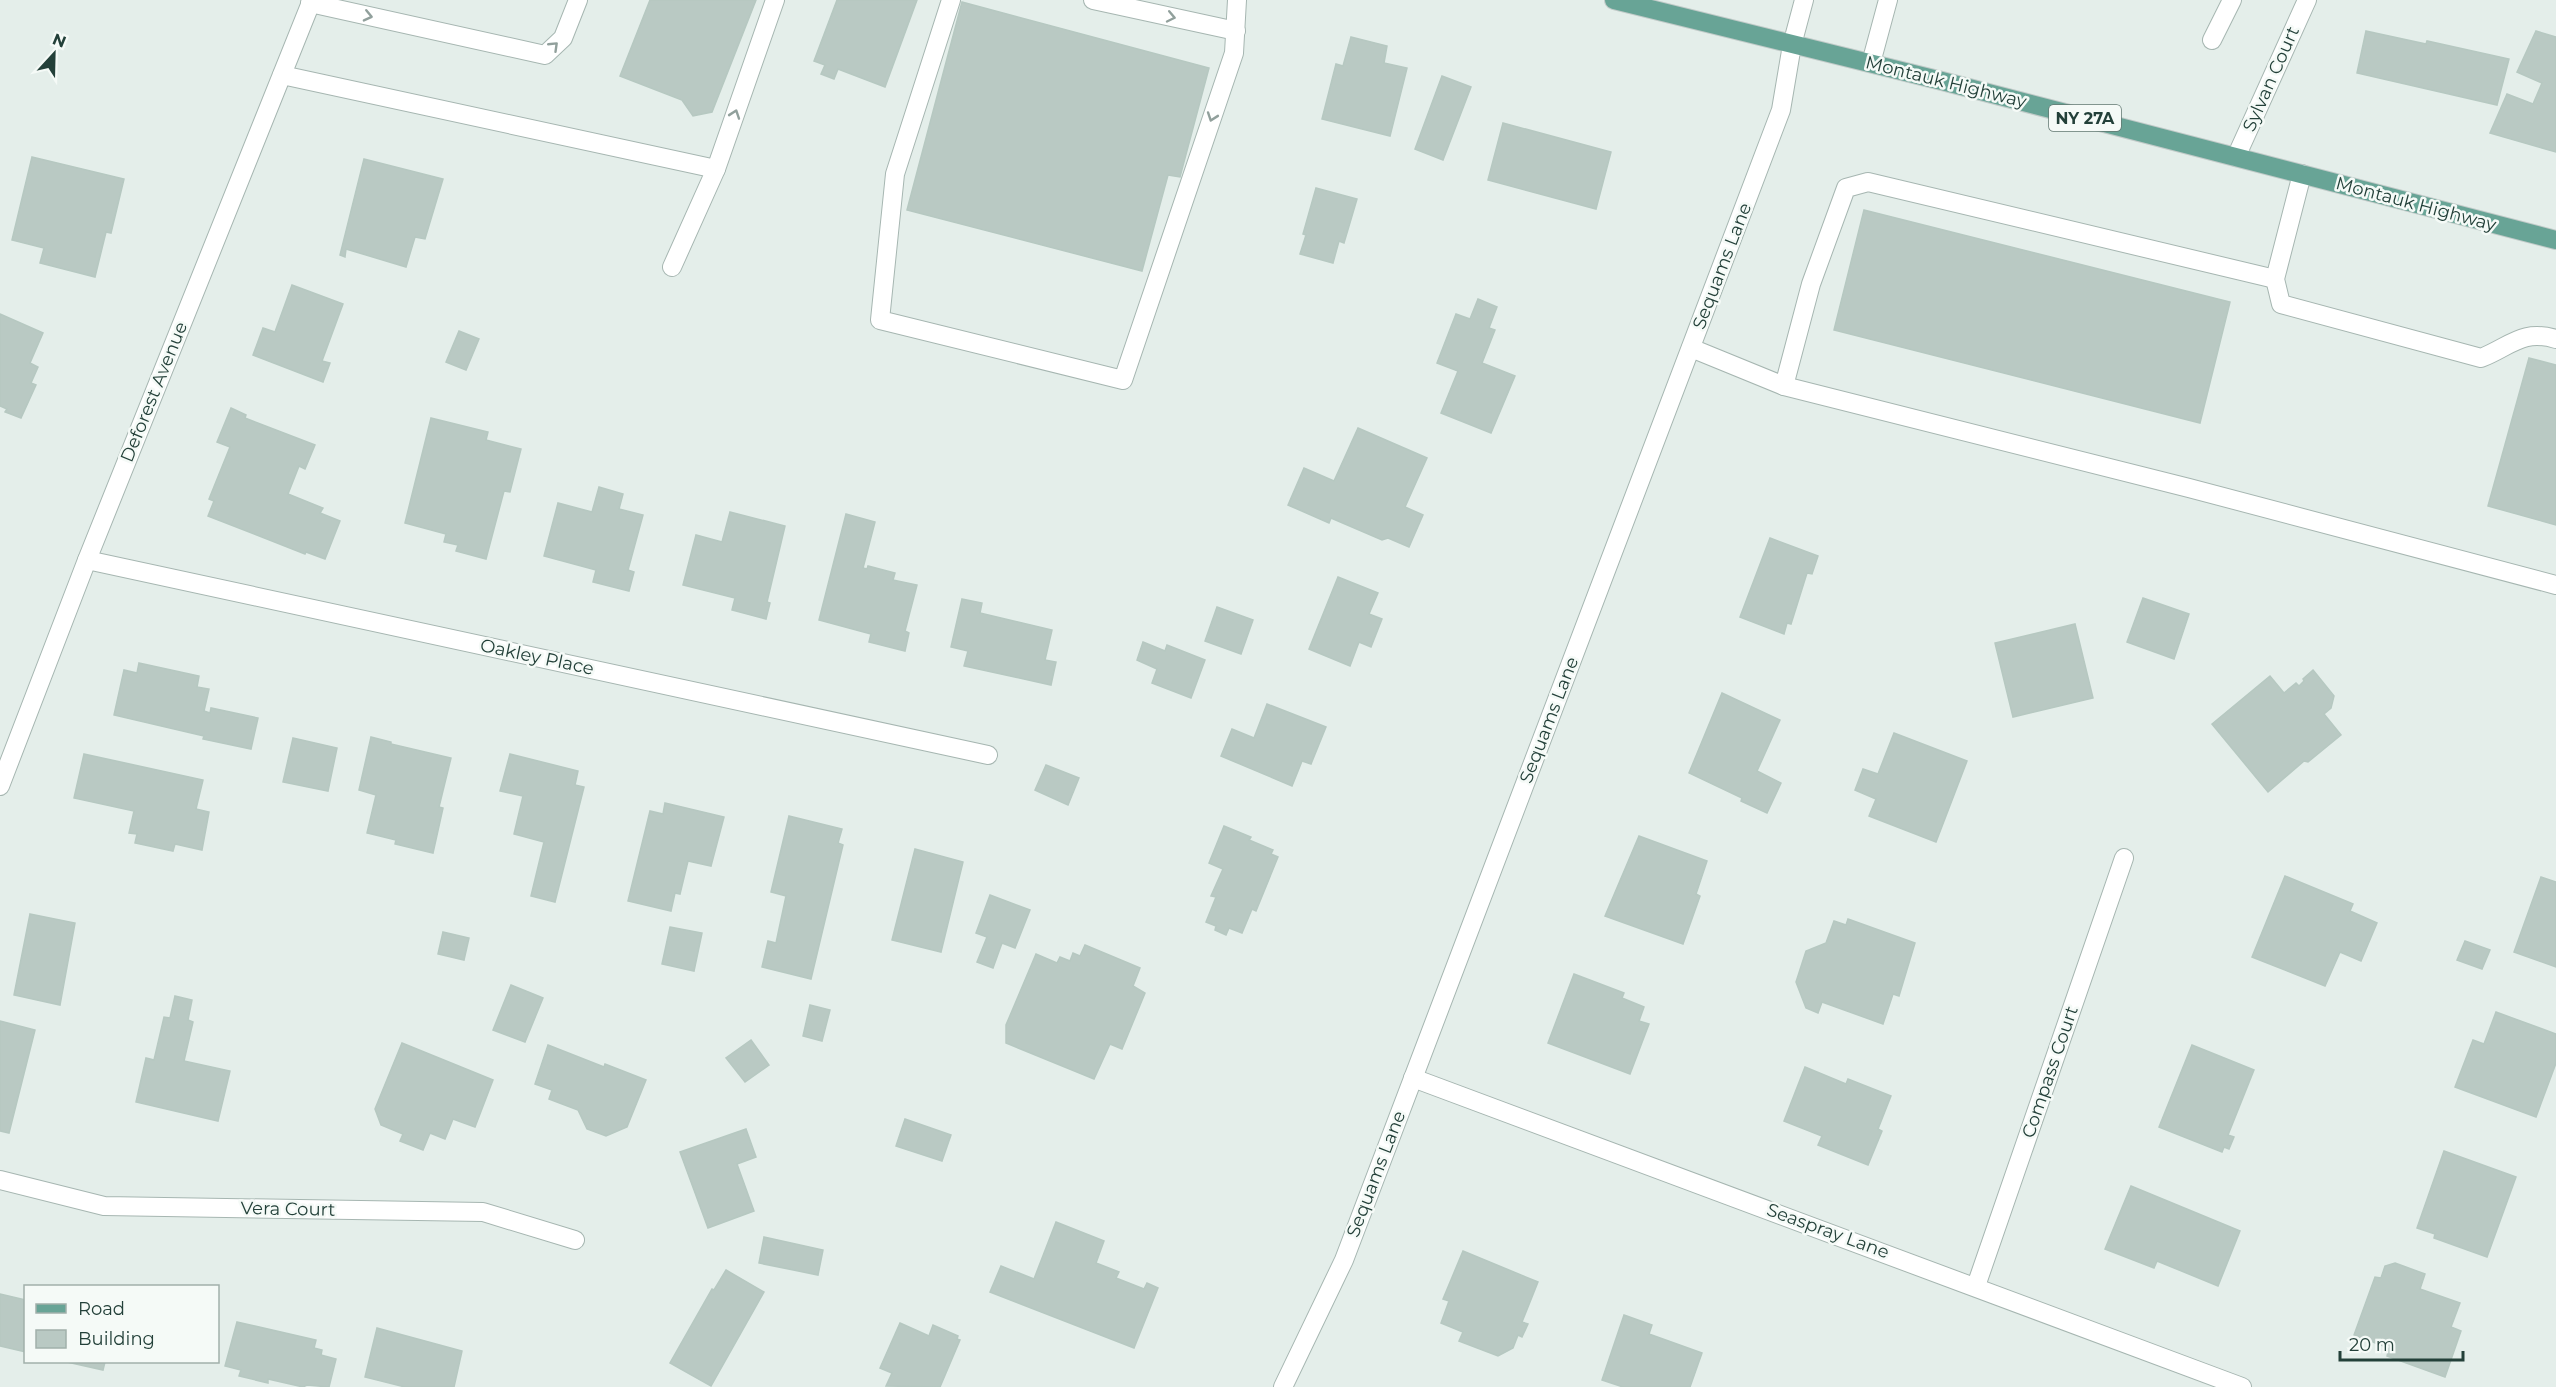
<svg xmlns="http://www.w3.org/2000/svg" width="2556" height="1387" viewBox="0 0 2556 1387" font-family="Montserrat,sans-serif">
<rect width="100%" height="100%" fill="#e4eeea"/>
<g fill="#b9c9c3" stroke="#b6c8c1" stroke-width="1.5">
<path d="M650,0H756L712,112L693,116L682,100L620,76Z"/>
<path d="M837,0H917L885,87L838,69L834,79L821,74L825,65L814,61Z"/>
<path d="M962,2L1209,68L1180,177L1168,175L1142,271L907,210Z"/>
<path d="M2366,31L2426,44L2427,41L2509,59L2497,105L2357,73Z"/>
<path d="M2536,31L2556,37V152L2490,133L2507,94L2533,104L2542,83L2517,72Z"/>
<path d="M1351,37L1387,46L1384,63L1407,68L1390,136L1322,119L1336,64L1343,66Z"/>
<path d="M1442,76L1471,87L1443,160L1415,149Z"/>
<path d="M1503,123L1611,152L1596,209L1488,180Z"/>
<path d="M32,157L124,179L111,233L106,232L95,277L40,263L44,248L12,240Z"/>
<path d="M364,159L443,179L425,239L415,237L406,267L346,249L345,257L340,255Z"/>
<path d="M1316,188L1357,199L1344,243L1339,241L1333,263L1300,254L1306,235L1303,234Z"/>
<path d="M1864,210L2230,302L2200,423L1834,330Z"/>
<path d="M292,285L343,304L322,361L330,363L323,382L253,355L263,328L275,332Z"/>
<path d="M1478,299L1497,307L1489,328L1495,330L1482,363L1515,376L1491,433L1441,413L1458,371L1437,363L1456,314L1470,319Z"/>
<path d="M0,314L43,333L30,363L38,367L31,383L36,385L21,418L5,412L7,409L0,406Z"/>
<path d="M459,331L479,339L466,370L446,362Z"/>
<path d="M2529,358L2556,365V525L2488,506Z"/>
<path d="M231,408L246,415L245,418L315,445L305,469L299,466L288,494L323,508L320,513L340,521L325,559L306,552L305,554L208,516L214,501L209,499L230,447L217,442Z"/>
<path d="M431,418L488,432L486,440L521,449L510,492L504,491L486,559L456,551L458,545L444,542L446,534L405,523Z"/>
<path d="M1358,428L1427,458L1405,507L1423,515L1409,547L1388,538L1382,540L1331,518L1329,523L1288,505L1304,468L1334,481Z"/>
<path d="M599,487L623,494L619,509L643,515L628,570L634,572L629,591L593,582L596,570L544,556L558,503L592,512Z"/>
<path d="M730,512L785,526L767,602L770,603L766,619L732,610L735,598L683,585L696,535L722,542Z"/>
<path d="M846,514L875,522L863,568L867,569L868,566L895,573L893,580L917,585L905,631L909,633L905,651L869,642L871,634L819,620Z"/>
<path d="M1770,538L1818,556L1812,574L1807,573L1791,624L1787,623L1784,634L1740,617Z"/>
<path d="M1338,577L1378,593L1369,614L1382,619L1371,647L1359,642L1350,666L1309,649Z"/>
<path d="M2143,598L2189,614L2174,659L2127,642Z"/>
<path d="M962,599L982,603L980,613L1052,630L1045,660L1056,662L1051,685L964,666L968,651L951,647Z"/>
<path d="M1217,607L1253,620L1241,654L1205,641Z"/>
<path d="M2075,624L2093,698L2013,717L1995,643Z"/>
<path d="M1143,642L1165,651L1167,645L1205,660L1191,698L1152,683L1157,669L1137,660Z"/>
<path d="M139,663L199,676L197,687L209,689L204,711L210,713L211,708L258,718L251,749L203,739L204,736L114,715L124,670L137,673Z"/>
<path d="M2313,670L2334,696L2331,708L2324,714L2341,735L2308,762L2304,761L2268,792L2212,724L2270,676L2284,693L2296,683L2299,686L2304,681L2303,679Z"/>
<path d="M1722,693L1780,720L1757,771L1781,783L1767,813L1741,801L1742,798L1689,773Z"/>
<path d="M1267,704L1326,727L1311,764L1302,761L1292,786L1221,756L1232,729L1254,738Z"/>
<path d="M1894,733L1967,761L1936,842L1869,816L1876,799L1855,790L1863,769L1878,774Z"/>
<path d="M371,737L391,742V744L451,758L439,807L443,808L433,853L395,844L396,840L367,833L376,795L359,790Z"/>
<path d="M293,738L337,748L328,791L283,782Z"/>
<path d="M84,754L203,780L196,809L209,812L202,850L175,844L173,851L135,843L137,834L129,833L134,811L74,798Z"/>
<path d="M510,754L578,771L575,785L584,787L555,902L531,896L544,842L514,834L523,796L500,791Z"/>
<path d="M1046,765L1079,778L1068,805L1035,790Z"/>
<path d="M665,803L724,817L711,866L688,861L680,894L675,893L671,911L628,901L650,811L663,814Z"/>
<path d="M789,816L842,829L838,843L843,845L811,979L762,967L768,941L776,943L786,896L771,892Z"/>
<path d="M1224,826L1251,837L1249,840L1273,850L1271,854L1278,857L1256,911L1252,909L1242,933L1229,928L1226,935L1215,930L1216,926L1206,922L1216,897L1211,896L1223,869L1209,863Z"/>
<path d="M1639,836L1707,861L1696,894L1700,896L1683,944L1605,916Z"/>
<path d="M915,849L963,862L941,952L892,940Z"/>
<path d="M2285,876L2353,904L2350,911L2377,923L2361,961L2340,952L2325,986L2252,957Z"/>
<path d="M2541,877L2556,882V967L2514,952Z"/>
<path d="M990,895L1030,910L1015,948L1002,943L993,968L977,962L987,937L976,933Z"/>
<path d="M30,914L75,923L60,1005L14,995Z"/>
<path d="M1848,919L1915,943L1899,996L1893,994L1883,1024L1822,1002L1818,1013L1806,1008L1796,982L1806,951L1826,943L1834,921L1846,925Z"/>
<path d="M670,927L702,933L694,971L662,964Z"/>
<path d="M443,932L469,938L464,960L438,954Z"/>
<path d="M2465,941L2490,950L2482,969L2457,960Z"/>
<path d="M1085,945L1140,968L1133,986L1145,993L1122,1049L1110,1044L1094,1079L1006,1043V1025L1036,954L1057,963L1060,957L1070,961L1073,953L1080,956Z"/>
<path d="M1574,974L1624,993L1622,998L1644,1007L1639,1021L1649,1024L1630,1074L1548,1043Z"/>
<path d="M511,985L543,998L525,1042L493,1030Z"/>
<path d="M175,996L192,1000L188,1020L193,1022L184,1061L230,1071L218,1121L136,1102L146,1058L154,1060L164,1017L170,1018Z"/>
<path d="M810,1005L830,1010L822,1041L803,1036Z"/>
<path d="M2496,1012L2556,1034V1063L2536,1117L2455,1087L2473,1040L2484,1044Z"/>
<path d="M0,1021L35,1030L9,1133L0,1131Z"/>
<path d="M751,1040L769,1065L745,1082L726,1058Z"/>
<path d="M402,1043L493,1080L475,1127L453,1119L445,1139L430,1133L423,1150L400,1141L403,1134L381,1125L375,1109Z"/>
<path d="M548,1045L604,1067L605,1064L646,1080L627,1127L606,1136L587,1129L578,1110L549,1099L552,1090L535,1084Z"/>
<path d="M2192,1045L2254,1070L2228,1135L2234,1137L2229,1149L2224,1147L2222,1152L2159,1127Z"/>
<path d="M1805,1067L1846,1084L1848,1079L1891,1096L1878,1129L1882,1131L1868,1165L1818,1145L1822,1136L1784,1121Z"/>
<path d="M905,1119L951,1135L942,1161L896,1146Z"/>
<path d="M746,1129L756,1157L737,1164L754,1211L708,1228L680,1152Z"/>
<path d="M2444,1151L2516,1177L2487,1257L2434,1238L2435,1234L2417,1228Z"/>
<path d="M2131,1186L2240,1231L2218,1286L2157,1261L2154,1268L2105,1249Z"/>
<path d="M1056,1222L1104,1241L1096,1263L1119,1272L1116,1278L1144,1289L1147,1283L1158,1288L1134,1348L990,1292L1001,1266L1034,1279Z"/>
<path d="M764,1237L823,1250L818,1275L759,1263Z"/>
<path d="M1463,1251L1538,1282L1522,1322L1528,1324L1522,1337L1518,1335L1513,1348L1498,1356L1459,1341L1463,1332L1441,1323L1449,1301L1443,1299Z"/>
<path d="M2395,1263L2425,1274L2420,1289L2460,1303L2451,1327L2461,1331L2445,1377L2387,1356L2389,1348L2354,1335L2375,1277L2381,1278L2385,1266Z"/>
<path d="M726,1270L764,1292L711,1386L670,1363L712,1289L714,1290Z"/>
<path d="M0,1294L26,1300V1352L0,1346Z"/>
<path d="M1624,1315L1652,1325L1649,1334L1702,1353L1690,1387H1623L1602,1380Z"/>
<path d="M237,1322L316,1340L314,1348L322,1350L321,1355L336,1359L329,1387L307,1385L303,1387L268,1379V1383L239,1376L241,1370L225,1366Z"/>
<path d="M900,1323L929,1336L933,1325L958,1336L957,1339L960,1340L940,1387L886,1386L892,1373L880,1368Z"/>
<path d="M377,1328L462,1351L454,1387H405L365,1377Z"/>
<path d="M67,1362H105L103,1370Z"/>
</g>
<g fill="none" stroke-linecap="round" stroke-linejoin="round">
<g stroke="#a6b6b1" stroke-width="20">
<g id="lane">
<path d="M951,0L895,174L880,320L1123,380L1234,53L1237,0"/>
<path d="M1093,0L1236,31"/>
<path d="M310,3L545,55L563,38L578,0"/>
<path d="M2212,40L2232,0"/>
<path d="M1792,45L1804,0"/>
<path d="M282,75L716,169"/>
<path d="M2302,174L2275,279L2281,304L2481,358C2511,346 2522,329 2556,339"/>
<path d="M672,267L716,169L775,0"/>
<path d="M1691,348L1784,386L2189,488L2556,585"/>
<path d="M1784,386L1811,284L1846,188L1868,182L2275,279"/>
</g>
</g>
<g stroke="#a6b6b1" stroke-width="20">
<g id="street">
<path d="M1871,63L1888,0"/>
<path d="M2236,157L2307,0"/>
<path d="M87,560L988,755"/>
<path d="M0,786L87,560L312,0"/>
<path d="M1413,1078L2242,1387"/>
<path d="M0,1180L104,1206L483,1212L575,1240"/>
<path d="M1976,1286L2124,858"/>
<path d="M1283,1387L1344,1260L1781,110L1792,45"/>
</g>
</g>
<g stroke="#c1cac8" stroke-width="20">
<path id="primary" d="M1614,0L1942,81L2556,240"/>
</g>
<use href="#lane" stroke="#fff" stroke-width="18"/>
<use href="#street" stroke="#fff" stroke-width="18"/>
<use href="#primary" stroke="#68a496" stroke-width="18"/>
</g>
<defs><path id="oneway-chevron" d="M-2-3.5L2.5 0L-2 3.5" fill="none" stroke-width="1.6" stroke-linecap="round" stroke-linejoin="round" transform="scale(1.5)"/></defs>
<g stroke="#91a09c">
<use href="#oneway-chevron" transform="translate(368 16) rotate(13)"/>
<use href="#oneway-chevron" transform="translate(1171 17) rotate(12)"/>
<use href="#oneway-chevron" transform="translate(554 46) rotate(-44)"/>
<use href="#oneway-chevron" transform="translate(735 114) rotate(-71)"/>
<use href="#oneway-chevron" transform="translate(1212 117) rotate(109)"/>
</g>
<g text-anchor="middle" stroke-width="5" stroke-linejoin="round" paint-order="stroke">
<rect fill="#f5faf7" stroke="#627872" stroke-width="1.5" x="2049" y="105" width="72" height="26" rx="4.5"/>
<g font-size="16" font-weight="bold" fill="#234039">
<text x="2085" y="124">NY 27A</text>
</g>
<g font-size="18" fill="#234039" stroke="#f5faf7">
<text transform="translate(2271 79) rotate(-66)" y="6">Sylvan Court</text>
<text transform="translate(1946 82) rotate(14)" y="6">Montauk Highway</text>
<text transform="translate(2416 204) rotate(15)" y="6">Montauk Highway</text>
<text transform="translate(1722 266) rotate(-69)" y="6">Sequams Lane</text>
<text transform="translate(154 392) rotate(-68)" y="6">Deforest Avenue</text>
<text transform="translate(537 657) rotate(12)" y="6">Oakley Place</text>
<text transform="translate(1549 720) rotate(-69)" y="6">Sequams Lane</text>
<text transform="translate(2050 1072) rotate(-71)" y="6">Compass Court</text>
<text transform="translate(1376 1174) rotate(-69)" y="6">Sequams Lane</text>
<text transform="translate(288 1209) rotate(1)" y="6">Vera Court</text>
<text transform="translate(1828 1231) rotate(20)" y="6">Seaspray Lane</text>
</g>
</g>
<rect x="24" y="1285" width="195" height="78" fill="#f5faf7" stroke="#a1b0ab" stroke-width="1.5"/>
<rect x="36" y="1304" width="30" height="9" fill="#68a496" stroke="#a1b0ab" stroke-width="1.5"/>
<text x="78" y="1315" font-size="18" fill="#234039">Road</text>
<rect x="36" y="1330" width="30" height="18" fill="#b9c9c3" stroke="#a1b0ab" stroke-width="1.5"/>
<text x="78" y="1345" font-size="18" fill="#234039">Building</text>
<g transform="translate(54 54) rotate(22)" stroke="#f5faf7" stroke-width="4.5" paint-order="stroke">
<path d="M0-4.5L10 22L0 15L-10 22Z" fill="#234039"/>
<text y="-9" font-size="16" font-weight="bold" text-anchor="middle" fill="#234039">N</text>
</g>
<path d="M2340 1351v9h123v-9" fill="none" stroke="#234039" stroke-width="3"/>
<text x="2349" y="1351" font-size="18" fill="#234039" stroke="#f5faf7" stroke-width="4.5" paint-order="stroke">20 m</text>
</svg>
